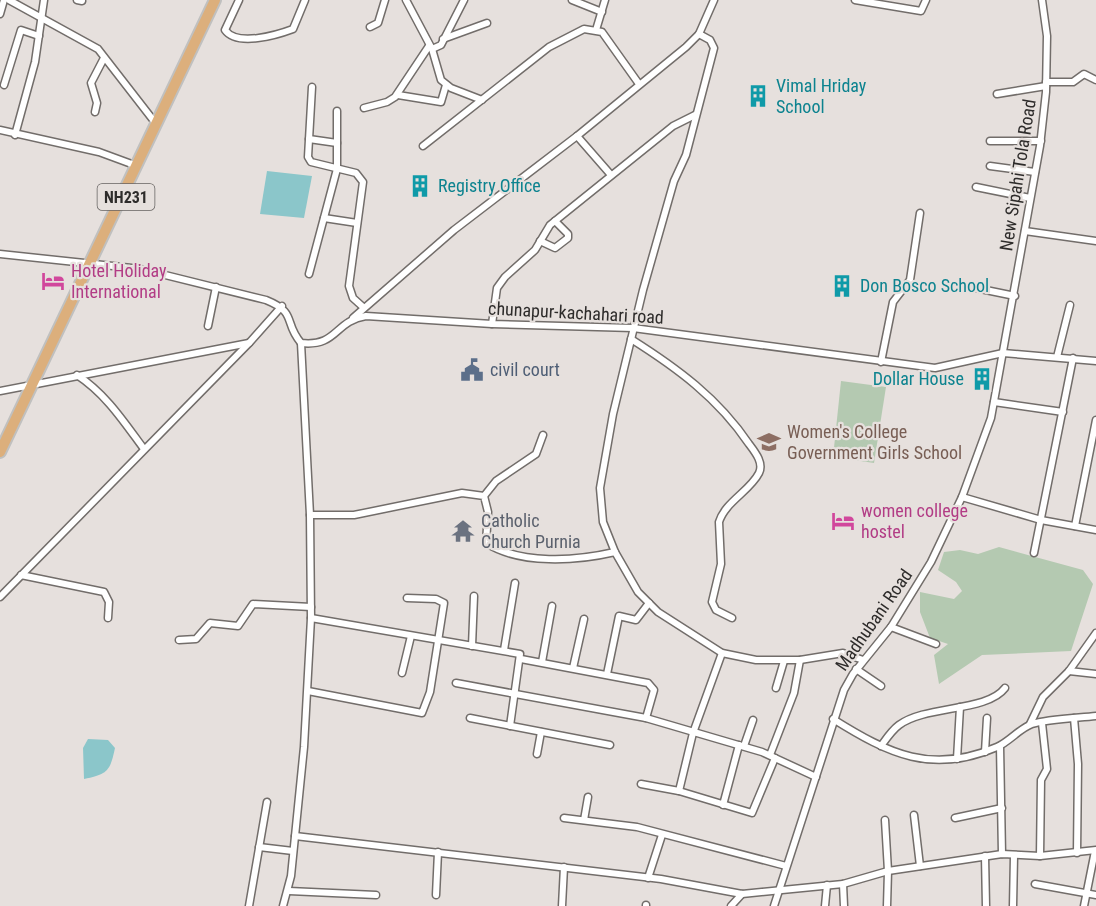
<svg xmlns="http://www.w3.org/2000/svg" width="1096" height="906" viewBox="0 0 1096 906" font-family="'Roboto Condensed',sans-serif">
<rect width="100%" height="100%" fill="#e6e0dd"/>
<g fill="#b4c9b1">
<path d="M841,381L886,387L874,463L833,457Z"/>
<path d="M999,547L1083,570L1093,584L1071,651L982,655L939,684L934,655L948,644L930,638L920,612V592L954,599L962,591L956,582L938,570L944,552L960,550L978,554Z"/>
</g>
<g fill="#8bc6ca">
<path d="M267,171L312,176L304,218L260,214Z"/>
<path d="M88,739L108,740L115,748C110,771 108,774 84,779L83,748Z"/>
</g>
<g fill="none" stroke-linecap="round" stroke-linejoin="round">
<g stroke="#726d6a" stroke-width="9">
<g id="minor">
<path d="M9,0L98,49L157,125"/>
<path d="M77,0L82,1"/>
<path d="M239,0L225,30C237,47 277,35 293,29L305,0"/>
<path d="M406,0L432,49L441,80L451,88L482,100"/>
<path d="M572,0L602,12"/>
<path d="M855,0L921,11L926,0"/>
<path d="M0,14L4,0"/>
<path d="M370,27L378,23L385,0"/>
<path d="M596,30L605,0"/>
<path d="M699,34L710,40L714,48L686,155L674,181L643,290L613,414L600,488L603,522L615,552L638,592L658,612L722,653L756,660H800L843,653L863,660"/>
<path d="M443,39L487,23"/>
<path d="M432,49L441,45L464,0"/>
<path d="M1046,82H1073L1084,74L1096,80"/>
<path d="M4,85L21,30L39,36"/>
<path d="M312,87L308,157L311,162L356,173L363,182L349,286L353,298L363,307"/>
<path d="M997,94L1046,86"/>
<path d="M398,95L441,102L446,85"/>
<path d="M364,108L387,102L395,97L429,46"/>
<path d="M95,112L97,103L91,83L104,58"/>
<path d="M0,130L99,152L137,166"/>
<path d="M15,135L35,62L44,0"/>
<path d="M577,136L611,175"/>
<path d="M309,139L337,143"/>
<path d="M990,141H1041"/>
<path d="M423,146L549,47L584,29L602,32L639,84"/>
<path d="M990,166L1035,172"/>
<path d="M976,187L1030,198"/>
<path d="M324,218L357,223"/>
<path d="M1025,231L1096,241"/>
<path d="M540,241L555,248L568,238V234L555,221"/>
<path d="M0,254L141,269L266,300C298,313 283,322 301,343C338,347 334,321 366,316L492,324L633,328L935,368L1003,353L1096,361"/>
<path d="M309,274L337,169V111"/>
<path d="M971,287L1015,296"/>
<path d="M353,318L454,230L577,136L686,47L699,34L714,0"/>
<path d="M492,324L497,288L505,277L535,250L550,225L673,126L695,115"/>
<path d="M208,326L216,287"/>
<path d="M631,339C677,368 718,398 749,444C755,452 764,463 759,473C750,491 725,502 719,522L721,564L712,602L716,610L732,618"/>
<path d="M1057,357L1070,305"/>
<path d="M881,362L893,302L910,280L920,213"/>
<path d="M77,375C106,394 124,422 144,449"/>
<path d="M0,391L249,343"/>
<path d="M994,402L1063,412"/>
<path d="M484,496L496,481L536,454L543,435"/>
<path d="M962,497L1041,520L1096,530"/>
<path d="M310,515H354L462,493L484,496L488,512L486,543C521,565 576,561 615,552"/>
<path d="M1075,526L1096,420"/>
<path d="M1034,553L1073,358"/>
<path d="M21,575L104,592L109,602L108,618"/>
<path d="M0,597L250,342L282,306"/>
<path d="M311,618L520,654L510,726"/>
<path d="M891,627L936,644"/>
<path d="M179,640L196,639L210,623L238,626L253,604L311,607"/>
<path d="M472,646L474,596"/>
<path d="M504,650L515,583"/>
<path d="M521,659L648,683L654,690L646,718"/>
<path d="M542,662L552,606"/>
<path d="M573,668L584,619"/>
<path d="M856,669L881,686"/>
<path d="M1069,671L1096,674"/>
<path d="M402,673L411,636"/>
<path d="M607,674L619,616L636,620L649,603"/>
<path d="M456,683L646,718L762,752L816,777"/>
<path d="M776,688L784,661"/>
<path d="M308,691L422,713L430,692L444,603L436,599L407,598"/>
<path d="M470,718L610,745"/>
<path d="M1074,718L1078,764L1077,853"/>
<path d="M833,719C889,754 932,775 997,747C1009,742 1020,728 1032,724C1048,719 1078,718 1096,716"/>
<path d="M1030,724L1043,697L1069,671L1096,633"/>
<path d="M744,746L753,720"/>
<path d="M881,746C886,739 892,730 899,725C926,705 987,712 1005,688"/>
<path d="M1000,746L1002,854"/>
<path d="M985,752L987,718"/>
<path d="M537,754L541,732"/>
<path d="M770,755L794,693L800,660"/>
<path d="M957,759L960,707"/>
<path d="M641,784L679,791L752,813L775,758"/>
<path d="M679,791L693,733L722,653"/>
<path d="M723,805L739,745"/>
<path d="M914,815L920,866"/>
<path d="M564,818L637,827L786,866"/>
<path d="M955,818L1002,808"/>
<path d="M584,820L588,797"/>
<path d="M885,820L888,871L887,906"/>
<path d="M295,836L661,879L742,894L843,884L888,871L1002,854L1040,856L1096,850"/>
<path d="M259,847L293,851"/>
<path d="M985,856L986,906"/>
<path d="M1040,856L1041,780L1047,769L1042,723"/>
<path d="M648,878L662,835"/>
<path d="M843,884L844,906"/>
<path d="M1035,884L1096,895"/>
<path d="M289,891L376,895"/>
<path d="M436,895L438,852"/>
<path d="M249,906L267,802"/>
<path d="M283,906L291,876L304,747L311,618L310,515L301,343"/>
<path d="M562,906L564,867"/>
<path d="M646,906V905"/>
<path d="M731,906L742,894"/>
<path d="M774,906L844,690L853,674L891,627L931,562L962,497L991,418L1040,146L1046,92L1047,36L1042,0"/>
<path d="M825,906L827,885"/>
<path d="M1013,906L1014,856"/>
<path d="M1084,906L1095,851"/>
</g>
</g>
<g stroke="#c0c0bf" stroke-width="14">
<path id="trunk" d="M0,452L215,0"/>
</g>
<use href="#minor" stroke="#fff" stroke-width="6"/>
<use href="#trunk" stroke="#dcaf7c" stroke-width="10"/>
</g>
<defs>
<g id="building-bare" transform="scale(1.8)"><path d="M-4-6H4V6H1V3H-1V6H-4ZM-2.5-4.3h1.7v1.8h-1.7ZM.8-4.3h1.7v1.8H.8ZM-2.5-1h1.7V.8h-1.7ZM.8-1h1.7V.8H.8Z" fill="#0f9aa8" stroke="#e6e0dd" stroke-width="2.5" paint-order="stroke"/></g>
<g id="hotel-bare" transform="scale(1.8)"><path d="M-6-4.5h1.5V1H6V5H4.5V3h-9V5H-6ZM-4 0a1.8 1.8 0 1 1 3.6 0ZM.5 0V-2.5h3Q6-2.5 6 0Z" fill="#d1479c" stroke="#e6e0dd" stroke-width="2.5" paint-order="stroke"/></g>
<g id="civic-bare" transform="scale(1.8)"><path d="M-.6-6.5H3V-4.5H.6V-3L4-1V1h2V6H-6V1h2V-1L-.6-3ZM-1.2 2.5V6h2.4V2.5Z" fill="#5c6f8a" stroke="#e6e0dd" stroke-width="2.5" paint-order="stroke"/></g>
<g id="university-bare" transform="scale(1.8)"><path d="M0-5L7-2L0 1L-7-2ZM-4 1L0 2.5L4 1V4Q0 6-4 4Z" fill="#8d6e63" stroke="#e6e0dd" stroke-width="2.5" paint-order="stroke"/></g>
<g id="temple-bare" transform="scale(1.8)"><path d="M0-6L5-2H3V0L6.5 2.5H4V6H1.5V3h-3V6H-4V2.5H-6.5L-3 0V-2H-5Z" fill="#6b7280" stroke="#e6e0dd" stroke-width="2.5" paint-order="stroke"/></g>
</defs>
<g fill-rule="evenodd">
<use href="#building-bare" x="758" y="96"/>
<use href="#building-bare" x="420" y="186"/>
<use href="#hotel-bare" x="53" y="281"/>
<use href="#building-bare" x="842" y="286"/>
<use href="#civic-bare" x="472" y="370"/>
<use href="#building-bare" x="982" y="379"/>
<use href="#university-bare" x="769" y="442"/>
<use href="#hotel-bare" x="843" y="521"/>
<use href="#temple-bare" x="463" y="531"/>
</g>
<g text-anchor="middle" stroke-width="4.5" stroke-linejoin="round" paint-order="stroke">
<rect fill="#e6e0dd" stroke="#656260" stroke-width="1.5" x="97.5" y="184" width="57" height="26" rx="4.5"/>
<g font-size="16" font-weight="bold" fill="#2e2c2b">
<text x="126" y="203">NH231</text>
</g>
<g font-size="18" fill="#0d838f" stroke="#e6e0dd" text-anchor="start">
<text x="776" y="92">Vimal Hriday<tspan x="776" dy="21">School</tspan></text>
<text x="438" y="192">Registry Office</text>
<text x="860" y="292">Don Bosco School</text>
<text x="964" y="385" text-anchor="end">Dollar House</text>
</g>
<g font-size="18" fill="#2e2c2b" stroke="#e6e0dd">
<text transform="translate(1018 175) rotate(-81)" y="6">New Sipahi Tola Road</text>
<text transform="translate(576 313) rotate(3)" y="6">chunapur-kachahari road</text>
<text transform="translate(874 620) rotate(-55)" y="6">Madhubani Road</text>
</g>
<g font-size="18" fill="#b23c85" stroke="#e6e0dd" text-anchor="start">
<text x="71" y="277">Hotel Holiday<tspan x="71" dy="21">International</tspan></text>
<text x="861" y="517">women college<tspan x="861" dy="21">hostel</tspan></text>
</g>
<g font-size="18" fill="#4e5e75" stroke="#e6e0dd" text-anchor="start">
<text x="490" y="376">civil court</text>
</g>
<g font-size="18" fill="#785e54" stroke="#e6e0dd" text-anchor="start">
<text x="787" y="438">Women's College<tspan x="787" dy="21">Government Girls School</tspan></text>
</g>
<g font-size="18" fill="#5b616d" stroke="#e6e0dd" text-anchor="start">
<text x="481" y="527">Catholic<tspan x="481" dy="21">Church Purnia</tspan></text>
</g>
</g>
</svg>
